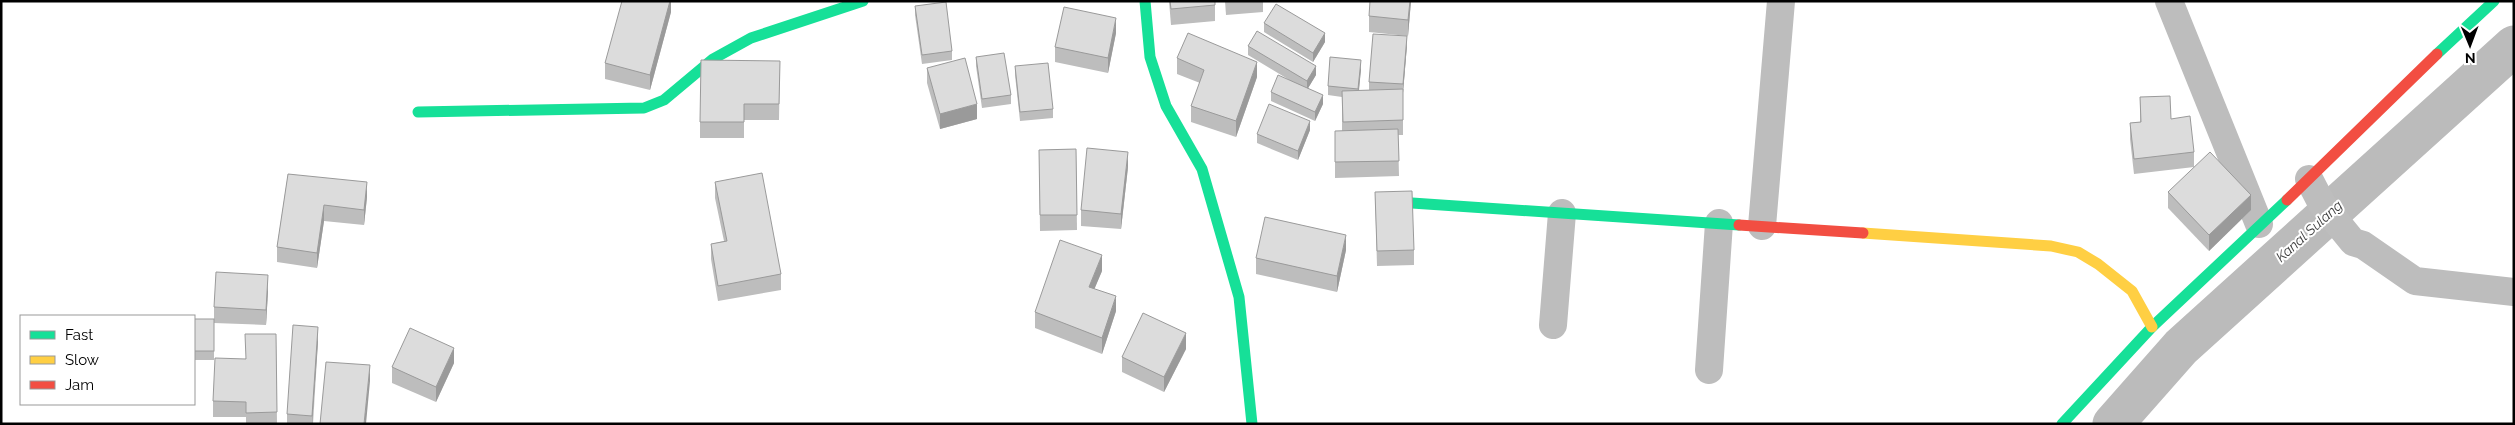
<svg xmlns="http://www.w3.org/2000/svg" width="2515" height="425" viewBox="0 0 2515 425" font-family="Raleway,sans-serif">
<rect width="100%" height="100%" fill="#fff"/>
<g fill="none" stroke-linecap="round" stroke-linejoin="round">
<path stroke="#bbb" stroke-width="41" d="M2113,424L2181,347L2514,46"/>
<g stroke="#bdbdbd" stroke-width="28">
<path d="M2169,1L2259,224"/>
<path d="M2309,179L2322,204L2353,242L2363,245L2415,281L2514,292"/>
<path d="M1762,226L1781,1"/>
<path d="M1553,325L1562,213"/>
<path d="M1709,370L1719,223"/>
</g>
<g stroke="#16e098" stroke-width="11">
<path d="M1145,1L1150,57L1166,106L1202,169L1239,297L1252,424"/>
<path d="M2437,54L2494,1"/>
<path d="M418,112L644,108L664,100L713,59L751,38L863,1"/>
<path d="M1412,203L1739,225"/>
<path d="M2062,424L2152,327L2287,200"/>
</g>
<path stroke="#ffcf43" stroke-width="11" d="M1863,233L2051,246L2078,252L2098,264L2132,291L2152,327"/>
<g stroke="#f24e42" stroke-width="11">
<path d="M2287,200L2437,54"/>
<path d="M1739,225L1863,233"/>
</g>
</g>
<g fill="#bdbdbd">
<path d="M671,1V12L650,90L605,79V63Z"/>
<path d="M1169,1H1215V21L1171,25Z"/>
<path d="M1225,1H1263V12L1226,15Z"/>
<path d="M1411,1L1408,36L1369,32V16Z"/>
<path d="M915,6L952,51V60L922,64L915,15Z"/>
<path d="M1264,23L1325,42L1313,62L1264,32Z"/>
<path d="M1116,33L1108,73L1055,62V47Z"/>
<path d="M1407,45L1403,93V135H1398L1399,176L1335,178V131H1342V97L1328,95V86L1361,69L1359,91L1369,90V82Z"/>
<path d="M1248,46L1316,75L1308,88L1323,104L1315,121L1271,101V92L1291,81L1248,55Z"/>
<path d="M976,57L1011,95V104L982,108L976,66Z"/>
<path d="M1177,58L1257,77L1236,137L1191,122V106L1200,83L1177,74Z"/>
<path d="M780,61L779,120H744V138H700V122Z"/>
<path d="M1015,66L1053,109V118L1020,121L1015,75Z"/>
<path d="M927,68L977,119L940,129L927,83Z"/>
<path d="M2140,97L2171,119L2194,152V167L2134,174L2130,139V123L2140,122Z"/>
<path d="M1310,130L1298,160L1257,143V134Z"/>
<path d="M1076,149L1077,230L1040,231L1039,150Z"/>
<path d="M1128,167L1121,229L1081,226V210Z"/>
<path d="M288,174L367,197L364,225L324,221L317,268L277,262V247Z"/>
<path d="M715,182L781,274V290L718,301L711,259V244L724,241L715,198Z"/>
<path d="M1375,192L1414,250V265L1377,266Z"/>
<path d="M2168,192L2251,210L2209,251L2168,208Z"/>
<path d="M1346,250L1337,292L1256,274V258Z"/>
<path d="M1102,271L1094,289L1116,311L1102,354L1035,328V312Z"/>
<path d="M268,291L266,325L214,323V307Z"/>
<rect x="194" y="319" width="20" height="41"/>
<path d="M276,334L277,424H246V417H213V401L245,359Z"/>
<path d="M318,342L313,424H287V414Z"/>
<path d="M1186,349L1164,392L1122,372V357Z"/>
<path d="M454,363L436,402L392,383V367Z"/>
</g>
<g fill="#9a9a9a">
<path d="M670,1H671V12L650,90V75Z"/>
<path d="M1410,1H1411L1408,36V20Z"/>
<path d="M1116,18V33L1108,73V58Z"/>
<path d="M1325,33V42L1313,62V53Z"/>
<path d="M1407,36V45L1403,93V84Z"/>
<path d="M1361,60V69L1358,98V89Z"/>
<path d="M1257,62V77L1236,137V121Z"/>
<path d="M1316,66V75L1307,90V81Z"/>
<path d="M1323,95V104L1315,121V112Z"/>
<path d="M977,104V119L940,129V114Z"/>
<path d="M1310,121V130L1298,160V151Z"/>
<path d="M1128,152V167L1121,229V214Z"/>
<path d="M367,182V197L364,225V210Z"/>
<path d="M2251,195V210L2209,251V235Z"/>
<path d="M324,205V221L317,268V253Z"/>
<path d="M1346,235V250L1337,292V276Z"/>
<path d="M1102,255V271L1089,302V287Z"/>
<path d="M268,275V291L266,325V310Z"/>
<path d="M1116,296V311L1102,354V338Z"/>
<path d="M318,327V342L312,424V416Z"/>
<path d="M1186,333V349L1164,392V377Z"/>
<path d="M454,348V363L436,402V387Z"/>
<path d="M370,365V381L366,424H364Z"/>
</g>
<g fill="#dcdcdc" stroke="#9a9a9a">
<path d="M622,1H670L650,75L605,63Z"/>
<path d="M1170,1H1215V5L1171,9Z"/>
<path d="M1370,1H1410L1408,20L1369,16Z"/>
<path d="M946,2L952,51L922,55L915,6Z"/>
<path d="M1276,4L1325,33L1313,53L1264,23Z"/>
<path d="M1064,7L1116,18L1108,58L1055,47Z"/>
<path d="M1257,31L1316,66L1307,81L1248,46Z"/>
<path d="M1188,33L1257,62L1236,121L1191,106L1204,70L1177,58Z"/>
<path d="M1373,34L1407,36L1403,84L1369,82Z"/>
<path d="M1004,53L1011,95L982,99L976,57Z"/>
<path d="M1330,57L1361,60L1358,89L1328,86Z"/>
<path d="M965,58L977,104L940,114L927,68Z"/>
<path d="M701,60L780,61L779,104H744V122H700Z"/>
<path d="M1048,63L1053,109L1020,112L1015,66Z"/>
<path d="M1278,75L1323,95L1315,112L1271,92Z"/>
<path d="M1403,89V120L1343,122L1342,91Z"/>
<path d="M2170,96L2171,119L2190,116L2194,152L2134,159L2130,123L2141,122L2140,97Z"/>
<path d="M1269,104L1310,121L1298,151L1257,134Z"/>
<path d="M1398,129L1399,161L1335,162V131Z"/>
<path d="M1087,148L1128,152L1121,214L1081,210Z"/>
<path d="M1076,149L1077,215H1040L1039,150Z"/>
<path d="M2210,152L2251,195L2209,235L2168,192Z"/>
<path d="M762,173L781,274L718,286L711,244L727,241L715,182Z"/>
<path d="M288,174L367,182L364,210L324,205L317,253L277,247Z"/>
<path d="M1412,191L1414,250L1377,251L1375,192Z"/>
<path d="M1265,217L1346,235L1337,276L1256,258Z"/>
<path d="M1060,240L1102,255L1089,287L1116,296L1102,338L1035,312Z"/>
<path d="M216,272L268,275L266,310L214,307Z"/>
<path d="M1143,313L1186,333L1164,377L1122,357Z"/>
<rect x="194" y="319" width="20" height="32"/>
<path d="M293,325L318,327L312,416L287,414Z"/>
<path d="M410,328L454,348L436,387L392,367Z"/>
<path d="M245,334H276L277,412L246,413V402L213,401L215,358L246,359Z"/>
<path d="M326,362L370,365L364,424H320Z"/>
</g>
<g text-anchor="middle" stroke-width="4" stroke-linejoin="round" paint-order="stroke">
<g font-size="14" font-style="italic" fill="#3f3f3f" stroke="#fff">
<text transform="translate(2309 231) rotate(-42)" y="5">Kanal Sulang</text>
</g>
</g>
<rect width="2515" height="425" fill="none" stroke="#000000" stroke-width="5"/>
<rect x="20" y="315" width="175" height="90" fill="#ffffff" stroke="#999999"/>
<rect x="30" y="331" width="25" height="8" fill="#16e098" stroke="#999999"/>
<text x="65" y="340" font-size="15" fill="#000000">Fast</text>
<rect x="30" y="356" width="25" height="8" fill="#ffcf43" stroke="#999999"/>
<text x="65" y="365" font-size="15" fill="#000000">Slow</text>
<rect x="30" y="381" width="25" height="8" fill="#f24e42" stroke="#999999"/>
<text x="65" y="390" font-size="15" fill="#000000">Jam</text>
<g transform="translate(2470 45) rotate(179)" stroke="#ffffff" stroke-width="4" paint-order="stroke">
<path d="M0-4L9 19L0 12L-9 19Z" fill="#000000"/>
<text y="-8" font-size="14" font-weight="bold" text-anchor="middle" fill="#000000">N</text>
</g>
</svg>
